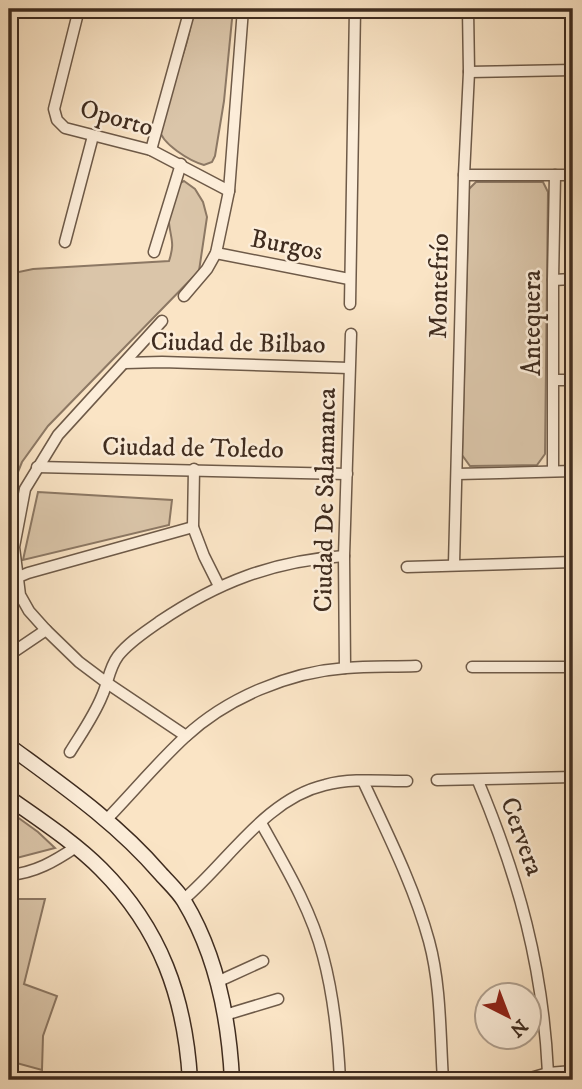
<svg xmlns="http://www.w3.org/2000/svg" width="582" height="1089" viewBox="0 0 582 1089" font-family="'IM FELL DW Pica',serif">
<rect width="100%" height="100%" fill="#fae4c5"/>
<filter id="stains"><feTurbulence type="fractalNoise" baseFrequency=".00286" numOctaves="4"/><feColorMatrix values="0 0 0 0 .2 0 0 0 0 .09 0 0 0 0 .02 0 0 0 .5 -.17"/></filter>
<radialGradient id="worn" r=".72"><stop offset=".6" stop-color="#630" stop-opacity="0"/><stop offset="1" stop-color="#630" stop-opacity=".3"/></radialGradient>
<g fill="#dac5a9" stroke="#8c7864" stroke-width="2">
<path d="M194,9H233L224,101L215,156L212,162L204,165C190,161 161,144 159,128C157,107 178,72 184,51C189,37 191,23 194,9Z"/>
<path d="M184,181L195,189L203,202L207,217L199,271L48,426L22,462L9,494V274L33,269L169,261C175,243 171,240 169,223C168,211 175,196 178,184Z"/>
<path d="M476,182H543L548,192L545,454L537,465L470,466L462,455L469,189Z"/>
<path d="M38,492L172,500L169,525L23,560Z"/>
<path d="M9,811L38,832L55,848L9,860Z"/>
<path d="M9,899H45L24,984L57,996L43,1036L42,1070L9,1061Z"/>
</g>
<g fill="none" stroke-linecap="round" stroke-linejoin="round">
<g stroke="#6e5a48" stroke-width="13">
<g id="minor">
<path d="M79,9L54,109L57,120L65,128L151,150L229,191"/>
<path d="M469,72L573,70"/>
<path d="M151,150L190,9"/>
<path d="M464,175H573"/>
<path d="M65,242L93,136"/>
<path d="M154,252L181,164"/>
<path d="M216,253L349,279"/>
<path d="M553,280L573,279"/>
<path d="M184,296L207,269L216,253L229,191L243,9"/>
<path d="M350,304L355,9"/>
<path d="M162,321L58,435L25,489L14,547L20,595L29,611L46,630L79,662L107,683L186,736"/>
<path d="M125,363L162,362L349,368"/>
<path d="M554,380H573"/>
<path d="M37,467L347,474"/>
<path d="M194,469L193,527L204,556L219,586"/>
<path d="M553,471V280L555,175"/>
<path d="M457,474L573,471"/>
<path d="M454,564L464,175L469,72L468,9"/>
<path d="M407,567L573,562"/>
<path d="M9,581L28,573L193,527"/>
<path d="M9,655L46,630"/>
<path d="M472,667H573"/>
<path d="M345,668L344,556L351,334"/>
<path d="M70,752C81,734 94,716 102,696C108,683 109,668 118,656C129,642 145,632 159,622C218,582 273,561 344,556"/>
<path d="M437,780L573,777"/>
<path d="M363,781C387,833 414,886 429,941C441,985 440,1034 443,1080"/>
<path d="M478,781C519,879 543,967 548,1073"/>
<path d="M107,819C133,792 158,762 185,737C227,698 289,672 346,668C369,666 393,667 416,666"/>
<path d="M261,823C285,866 311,909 323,956C334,997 338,1038 340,1080"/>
<path d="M9,875C35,873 55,861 76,847"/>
<path d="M183,900C228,862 265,799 325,785C351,778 381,781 407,781"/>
<path d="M217,982L263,961"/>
<path d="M225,1015L278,999"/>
<path d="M527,1079L548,1073L573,1071"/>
</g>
</g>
<g stroke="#3f2c1f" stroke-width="17">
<g id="secondary">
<path d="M9,746C62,785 116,822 160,873C168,882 178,891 184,901C216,954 229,1019 232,1080"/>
<path d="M9,798C40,820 74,842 101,869C161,929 185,998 190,1080"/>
</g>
</g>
<use href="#minor" stroke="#fcedd9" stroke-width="10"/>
<use href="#secondary" stroke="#fcedd9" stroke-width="14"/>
</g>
<g text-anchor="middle" stroke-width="5" stroke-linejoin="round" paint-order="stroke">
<g font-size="26" fill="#3f2c1f" stroke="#fcedd9">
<text transform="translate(117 117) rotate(16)" y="9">Oporto</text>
<text transform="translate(287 244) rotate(11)" y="9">Burgos</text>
<text transform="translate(438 286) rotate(-89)" y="9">Montefrío</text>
<text transform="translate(531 323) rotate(-90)" y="9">Antequera</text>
<text transform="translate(238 342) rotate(1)" y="9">Ciudad de Bilbao</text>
<text transform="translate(193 447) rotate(1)" y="9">Ciudad de Toledo</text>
<text transform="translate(324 500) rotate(-89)" y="9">Ciudad De Salamanca</text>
<text transform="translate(523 836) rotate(70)" y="9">Cervera</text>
</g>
</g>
<rect width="582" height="1089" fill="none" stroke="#fae4c5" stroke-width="35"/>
<rect x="10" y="10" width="561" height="1068" fill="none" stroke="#3f2c1f" stroke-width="3.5"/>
<rect x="18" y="18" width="547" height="1054" fill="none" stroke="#3f2c1f" stroke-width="2"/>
<g transform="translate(508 1016) rotate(138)"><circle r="33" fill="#fcedd9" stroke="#b0a08f" stroke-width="2"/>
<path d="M0-5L12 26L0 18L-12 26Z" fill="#8f2418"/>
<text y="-10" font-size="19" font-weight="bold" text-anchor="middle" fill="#3f2c1f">N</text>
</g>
<rect width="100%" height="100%" filter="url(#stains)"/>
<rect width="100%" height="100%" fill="url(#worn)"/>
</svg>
